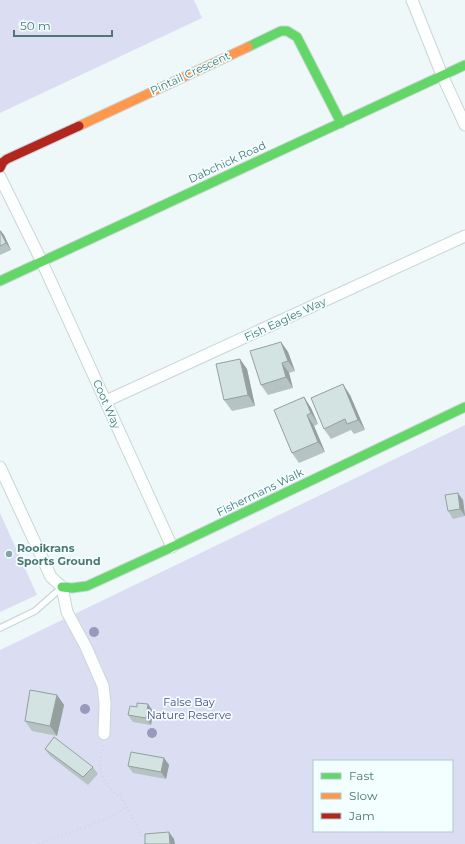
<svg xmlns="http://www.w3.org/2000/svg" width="465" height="844" viewBox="0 0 465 844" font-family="Montserrat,sans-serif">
<rect width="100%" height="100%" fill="#eff8f9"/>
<g fill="#dbdef2" fill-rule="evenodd">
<path d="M0,0H194L202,18L0,113Z"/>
<path d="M465,425V844H0V650ZM314,761H452V831H314Z"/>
<path d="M0,513L37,595L0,612Z"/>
</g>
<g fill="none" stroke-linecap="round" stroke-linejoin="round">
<g stroke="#cad6d6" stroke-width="8">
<path id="lane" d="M0,628L35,611L61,588"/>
</g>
<g stroke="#cad6d6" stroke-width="13">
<g id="street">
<path d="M412,0L442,75L465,125"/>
<path d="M0,177L42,262L172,547"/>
<path d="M106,401L465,236"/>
<path d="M0,467L51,577L62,587L67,612L86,647L103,686L105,703L104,734"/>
</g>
</g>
<g stroke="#c9d5d5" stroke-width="11">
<g id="fast">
<path d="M248,47L281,31H287L297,37L341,123"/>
<path d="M0,281L465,65"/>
<path d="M62,587L72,588L87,586L172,547L465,407"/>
</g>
</g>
<g stroke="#c9d5d5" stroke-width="11">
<path id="slow" d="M79,126L248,47"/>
</g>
<g stroke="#c9d5d5" stroke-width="11">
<path id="jam" d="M0,168L3,162L7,159L79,126"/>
</g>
<g stroke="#cdd9d9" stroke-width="2.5" stroke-dasharray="1 3" stroke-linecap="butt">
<path d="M103,745L99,763L102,775L107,785L123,800L143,838"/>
<path d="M39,844C69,831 98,826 126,807"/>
</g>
<use href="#lane" stroke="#fdfefe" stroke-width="5.5"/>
<use href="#street" stroke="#fdfefe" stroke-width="11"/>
<use href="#fast" stroke="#63d668" stroke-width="9"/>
<use href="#slow" stroke="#ff974d" stroke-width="9"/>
<use href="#jam" stroke="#b3261e" stroke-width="9"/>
</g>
<g fill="#9a98bc">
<circle cx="94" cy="632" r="5"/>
<circle cx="85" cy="709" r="5"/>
<circle cx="152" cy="733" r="5"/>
</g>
<g fill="#b5c3c2">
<path d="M0,230L4,235L11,250L0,255Z"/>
<path d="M281,342L288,352L295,371L289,373L293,388L268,395L261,385Z"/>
<path d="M247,369L255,406L232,411L224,400Z"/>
<path d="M350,395L365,430L354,434L351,430L331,439L324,429Z"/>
<path d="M304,397L311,408L318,424L314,426L325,452L299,463L292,453Z"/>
<path d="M463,500L465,516L453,519L448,511Z"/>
<path d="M57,695L64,705L57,736L32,731L25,721Z"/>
<path d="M153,711L151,725L133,722L128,715Z"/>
<path d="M45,749L93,767L98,774L88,785L50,756Z"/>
<path d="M164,758L169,765L166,779L133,773L128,766Z"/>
</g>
<g fill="#949f9e">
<path d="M0,230L4,235L11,250L6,243Z"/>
<path d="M281,342L288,352L295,371L288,361Z"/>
<path d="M240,359L247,369L255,406L248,395Z"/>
<path d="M282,363L289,373L293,388L286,377Z"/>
<path d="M343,384L350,395L365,430L358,420Z"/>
<path d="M304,397L311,408L318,424L311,413Z"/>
<path d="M307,415L314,426L325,452L318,442Z"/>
<path d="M458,493L463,500L465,516L460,509Z"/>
<path d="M57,695L64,705L57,736L50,726Z"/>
<path d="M148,704L153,711L151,725L146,718Z"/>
<path d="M164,758L169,765L166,779L161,772Z"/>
<path d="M169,832L174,839L175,844H170Z"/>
</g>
<g fill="#d3e3e2" stroke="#949f9e">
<path d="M0,231L6,243L0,246Z"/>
<path d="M281,342L288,361L282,363L286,377L261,385L250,351Z"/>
<path d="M240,359L248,395L224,400L216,364Z"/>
<path d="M343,384L358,420L347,424L345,419L324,429L311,398Z"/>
<path d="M304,397L311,413L307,415L318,442L292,453L274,410Z"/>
<path d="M458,493L460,509L448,511L445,495Z"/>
<path d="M30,690L57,695L50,726L25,721Z"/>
<path d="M137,703L148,704L146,718L128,715L130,706L137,707Z"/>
<path d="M54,737L93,767L83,777L45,749Z"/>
<path d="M131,752L164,758L161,772L128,766Z"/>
<path d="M169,832L170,844H145V834Z"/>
</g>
<circle fill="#86a5a1" stroke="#f2feff" stroke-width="1.5" cx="9" cy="554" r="4"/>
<g text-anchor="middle" stroke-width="3.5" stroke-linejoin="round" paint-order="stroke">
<g font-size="11" fill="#4d7972" stroke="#f2feff">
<text transform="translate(190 73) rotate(-25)" y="4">Pintail Crescent</text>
<text transform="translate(227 162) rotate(-25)" y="4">Dabchick Road</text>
<text transform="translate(285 319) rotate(-25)" y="4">Fish Eagles Way</text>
<text transform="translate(107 404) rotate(66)" y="4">Coot Way</text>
<text transform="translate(260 492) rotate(-26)" y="4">Fishermans Walk</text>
</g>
<g font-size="11" font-weight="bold" fill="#4d7972" stroke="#f2feff" text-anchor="start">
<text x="17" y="552">Rooikrans<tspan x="17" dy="13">Sports Ground</tspan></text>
</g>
<g font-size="11" fill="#554a8b" stroke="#f2feff">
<text x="189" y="706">False Bay<tspan x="189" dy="13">Nature Reserve</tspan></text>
</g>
</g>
<rect x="313" y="760" width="140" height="72" fill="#f2feff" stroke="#b0c9c7"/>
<rect x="321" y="773" width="20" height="6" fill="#63d668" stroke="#b0c9c7"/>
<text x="349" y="780" font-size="12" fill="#4d7972">Fast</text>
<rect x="321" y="793" width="20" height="6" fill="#ff974d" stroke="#b0c9c7"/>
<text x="349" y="800" font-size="12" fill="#4d7972">Slow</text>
<rect x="321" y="813" width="20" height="6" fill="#b3261e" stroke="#b0c9c7"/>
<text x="349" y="820" font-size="12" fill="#4d7972">Jam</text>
<path d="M14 30v6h98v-6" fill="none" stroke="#4d7972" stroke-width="2"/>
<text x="20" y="30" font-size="12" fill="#4d7972" stroke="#f2feff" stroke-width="3" paint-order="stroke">50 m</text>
</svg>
